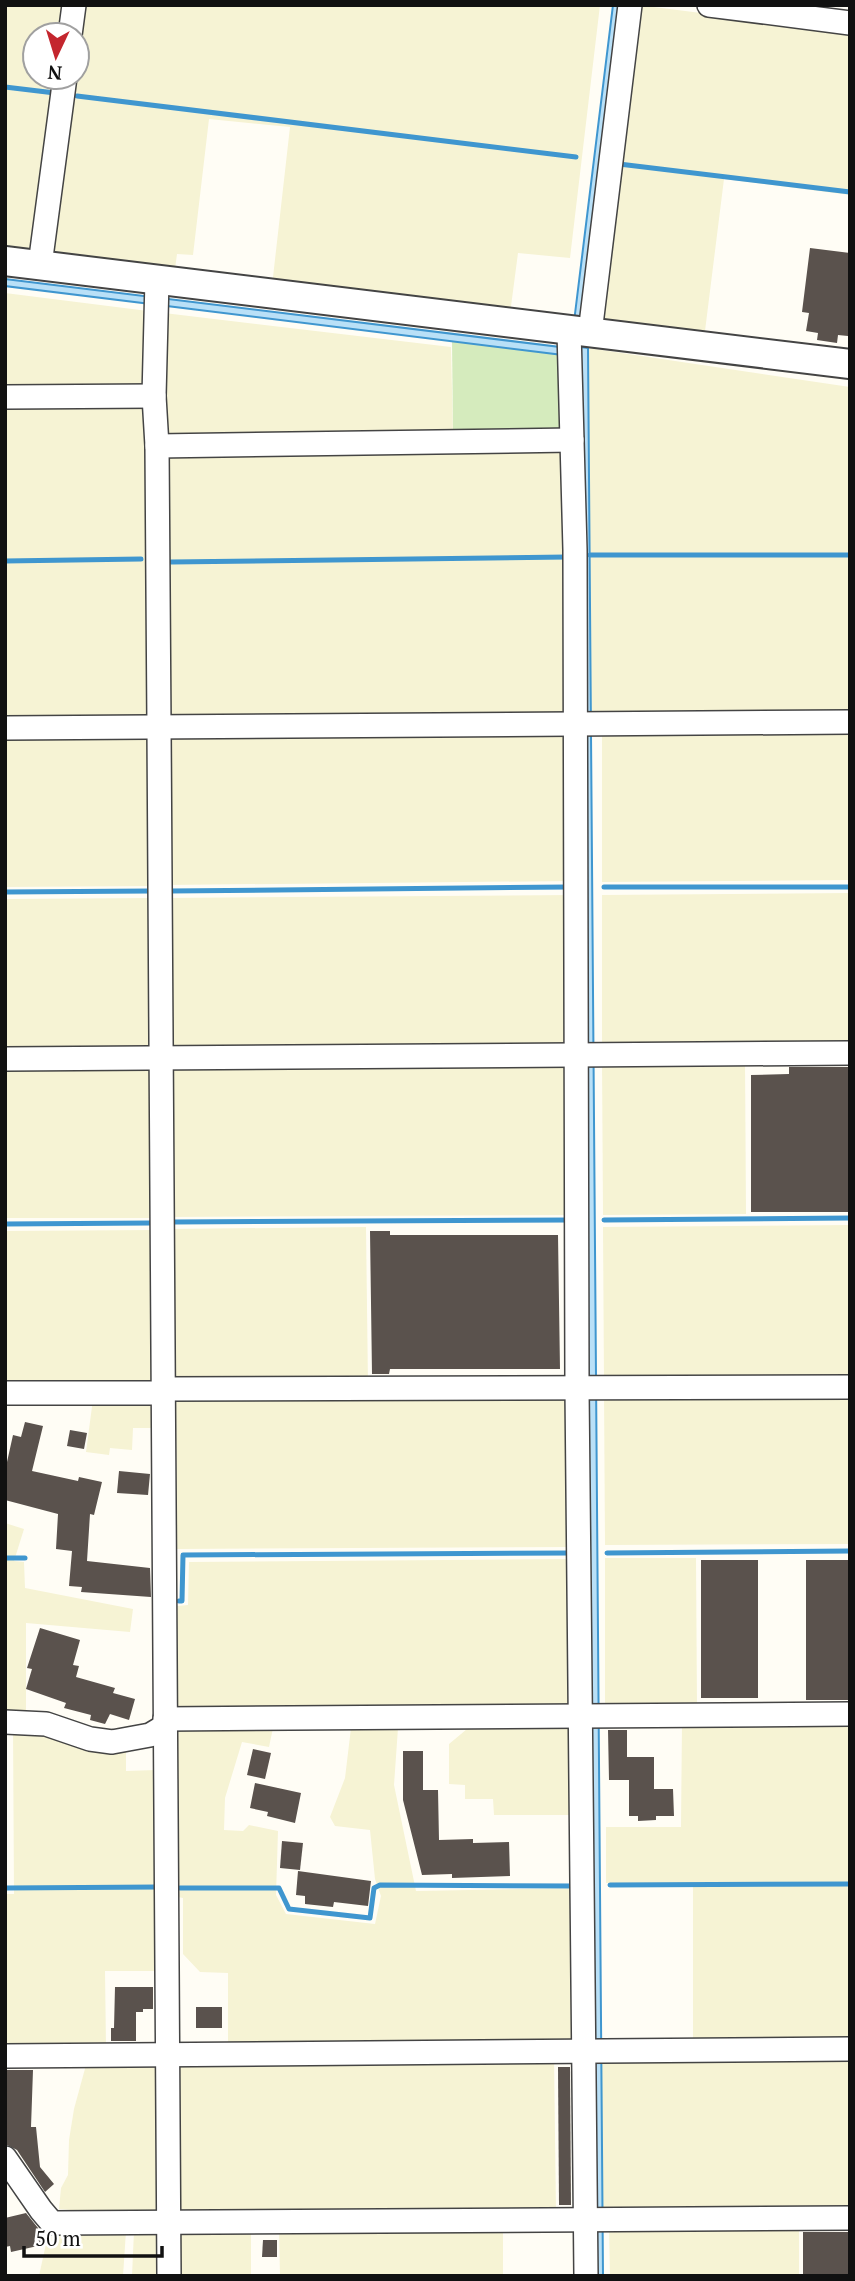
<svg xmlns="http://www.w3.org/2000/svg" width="855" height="2281" viewBox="0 0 855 2281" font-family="'PT Serif',serif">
<rect width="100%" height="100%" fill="#fffdf5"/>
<g fill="#f6f3d4">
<path d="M5,5H64L61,35H35V77H56L35,246L28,252L5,250Z"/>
<path d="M81,5H600L570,258L518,253L510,314L272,286L290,127L209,119L193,255L177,254L175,269L51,253L73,77H77V42Z"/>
<path d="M638,5L850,32V195L724,179L704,339L595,325Z"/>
<path d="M5,293L148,311L147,390L5,391Z"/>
<path d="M164,313L451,347L453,437L169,439L164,434Z"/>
<path d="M588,348L850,387V715H591Z"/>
<path d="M5,403H145L151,716L5,721Z"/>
<path d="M559,449L565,454L568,712L561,718L171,720L166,715L164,455Z"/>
<path d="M567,730L572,881L167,885L170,731Z"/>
<path d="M602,730H850V880L602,882Z"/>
<path d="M5,733H145L151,739V886L5,887Z"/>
<path d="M850,893V1048L602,1049V895Z"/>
<path d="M572,895L573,1047L172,1051L167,898Z"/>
<path d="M151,898L152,1055H5V899Z"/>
<path d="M567,1060L574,1215L168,1217L169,1069Z"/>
<path d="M745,1060L746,1214L603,1215L602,1061Z"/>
<path d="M5,1064L153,1067L154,1218H5Z"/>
<path d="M850,1225V1381L604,1382L603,1227Z"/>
<path d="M366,1227L368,1385L174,1384L168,1229Z"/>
<path d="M155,1230L152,1385H5V1231Z"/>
<path d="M850,1391V1544L605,1545L604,1392Z"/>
<path d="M571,1393L576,1547L177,1549L176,1398Z"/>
<path d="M152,1398V1428H133L132,1450L110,1448L109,1455L86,1452L93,1399Z"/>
<path d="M5,1523L24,1529L14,1561L24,1562L25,1588L133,1609L130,1632L26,1623V1714L5,1717Z"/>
<path d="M605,1558H696L697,1707L605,1708Z"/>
<path d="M576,1559L577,1708H178L177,1606L188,1605L189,1562Z"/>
<path d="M850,1721V2043L693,2045V1884L606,1883V1827H681L682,1722Z"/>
<path d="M572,1723L579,1815H494L493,1799H465V1785L449,1784V1744L473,1724Z"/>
<path d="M180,1726L273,1728L269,1747L242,1742L225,1798L224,1830L243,1831L249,1825L278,1831L276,1895L286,1914L375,1924L381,1896L375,1879L370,1830L335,1826L330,1817L345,1778L351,1728H398L394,1785L416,1891L580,1888L581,2047H228V1973L200,1972L183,1954V1898L173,1896L172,1732Z"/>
<path d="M13,1727L126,1745V1771L156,1770L160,1971H105L106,2047L5,2046V1894H14Z"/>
<path d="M554,2056L556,2214L179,2217L177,2059Z"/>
<path d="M850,2056V2211L601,2210L600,2059Z"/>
<path d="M86,2065L162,2066L161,2211L157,2217L59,2209L61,2188L68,2175L69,2140L74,2109Z"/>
<path d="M799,2224V2276H610L609,2225Z"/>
<path d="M503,2226V2276H280L279,2228Z"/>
<path d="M251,2228V2276H176V2233Z"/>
<path d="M49,2230L126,2231L123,2276H39Z"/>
<path d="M134,2231H155L159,2236L160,2276H132Z"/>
</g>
<path fill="#d5ebbd" d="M452,341L563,355L566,433H453Z"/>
<g fill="#b9e0f7" stroke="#3f96cf" stroke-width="2">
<path d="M613,5H621L581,321L574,322Z"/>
<path d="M5,279L560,347L563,355L5,286Z"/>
<path d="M580,347L588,348L603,2276H592Z"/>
</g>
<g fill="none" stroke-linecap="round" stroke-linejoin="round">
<g stroke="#3f96cf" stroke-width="5">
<path d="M5,87L55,93V90"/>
<path d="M77,96L576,157"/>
<path d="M619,164L850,192"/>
<path d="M590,555H850"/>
<path d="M5,561L141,559"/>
<path d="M171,562L567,557"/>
<path d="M604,887H850"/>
<path d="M170,891L568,887"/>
<path d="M5,892L150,891"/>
<path d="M604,1220L850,1218"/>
<path d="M173,1222L569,1220"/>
<path d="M5,1224L150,1223"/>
<path d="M607,1553L850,1551"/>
<path d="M5,1558H25"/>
<path d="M179,1601H182L183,1555L571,1553"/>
<path d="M610,1885L850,1884"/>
<path d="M5,1888L158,1887"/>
<path d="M180,1888H279L289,1909L370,1918L374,1888L380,1885L574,1886"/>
</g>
</g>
<g fill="#5a524d">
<path d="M810,248L850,253L848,336L838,335L837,343L817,340L818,333L806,331L809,313L802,312Z"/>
<path d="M789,1067H850V1212H751V1075L789,1074Z"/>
<path d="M370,1231H390V1235H558L560,1369H390L389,1374H372Z"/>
<path d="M25,1422L43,1426L32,1471L78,1481L79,1477L102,1482L94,1515L90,1514L87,1561L150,1568L151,1597L81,1592L82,1587L69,1586L72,1551L56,1549L58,1514L5,1500V1471L13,1435L21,1437Z"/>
<path d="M70,1430L87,1433L84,1449L67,1446Z"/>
<path d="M119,1471L150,1474L148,1495L117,1493Z"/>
<rect x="701" y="1560" width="57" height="138"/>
<rect x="806" y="1560" width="44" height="140"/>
<path d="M40,1628L80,1640L73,1665L79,1666L76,1677L115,1688L113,1693L135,1699L129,1720L110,1714L105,1724L90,1720L91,1715L64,1708L66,1703L26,1689L32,1669L27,1668Z"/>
<path d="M608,1730H627V1757H654V1789H673L674,1816H656V1820L638,1821V1816H629V1780H609Z"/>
<path d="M253,1749L271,1753L265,1779L247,1775Z"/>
<path d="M403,1751H423V1790H438L439,1840L473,1839V1843L509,1842L510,1876L452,1878V1874L422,1875L403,1800Z"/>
<path d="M255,1783L301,1793L295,1823L267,1816L268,1812L250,1808Z"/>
<path d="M282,1841L303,1843L300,1870L280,1868Z"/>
<path d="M298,1871L371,1881L368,1906L334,1902L333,1907L305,1904V1896L296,1895Z"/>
<path d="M115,1987H153V2009H143V2012H136V2041H111V2028H114Z"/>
<rect x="196" y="2007" width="26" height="21"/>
<path d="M558,2067H570L571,2205H559Z"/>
<path d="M5,2070H33L31,2127H36L40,2167L54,2184L45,2192L17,2150L5,2144Z"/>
<path d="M26,2213L38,2228L42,2245L11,2252L10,2246L5,2247V2218Z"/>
<rect x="803" y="2232" width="47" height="44"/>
<path d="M263,2240H277V2257H262Z"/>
</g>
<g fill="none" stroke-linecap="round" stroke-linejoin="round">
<g stroke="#444" stroke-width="26">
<g id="minor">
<path d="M709,5L850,23"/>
<path d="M70,35L74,5"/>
<path d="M40,265L65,77"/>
<path d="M157,280L154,396L157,446L159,727L169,2276"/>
<path d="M569,331L575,550L577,1389L586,2276"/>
<path d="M590,333L630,5"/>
<path d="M5,397L154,396"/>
<path d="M157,446L572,440"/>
<path d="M5,728L850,722"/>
<path d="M5,1059L850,1053"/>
<path d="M163,1389L850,1387"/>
<path d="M5,1393H163"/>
<path d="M165,1719L850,1714"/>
<path d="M5,1722L46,1724L90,1739L112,1742L150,1735L165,1726"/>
<path d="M5,2056L850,2049"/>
<path d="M5,2158L41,2210L52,2223L850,2218"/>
</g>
</g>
<g stroke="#444" stroke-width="32">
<path id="tertiary" d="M5,261L850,364"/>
</g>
<use href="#minor" stroke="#fff" stroke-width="23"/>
<use href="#tertiary" stroke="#fff" stroke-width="28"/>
</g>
<rect width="855" height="2281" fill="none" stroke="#111111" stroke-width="14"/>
<g transform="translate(56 56) rotate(184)"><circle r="33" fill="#ffffff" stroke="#a0a0a0" stroke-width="2"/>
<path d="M0-5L12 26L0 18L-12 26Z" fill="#c4262e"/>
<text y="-10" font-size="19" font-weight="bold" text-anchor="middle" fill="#111111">N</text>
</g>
<path d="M24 2246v10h138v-10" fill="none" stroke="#111111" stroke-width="3.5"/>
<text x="35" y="2246" font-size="21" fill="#111111" stroke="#ffffff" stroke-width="5" paint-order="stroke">50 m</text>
</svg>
